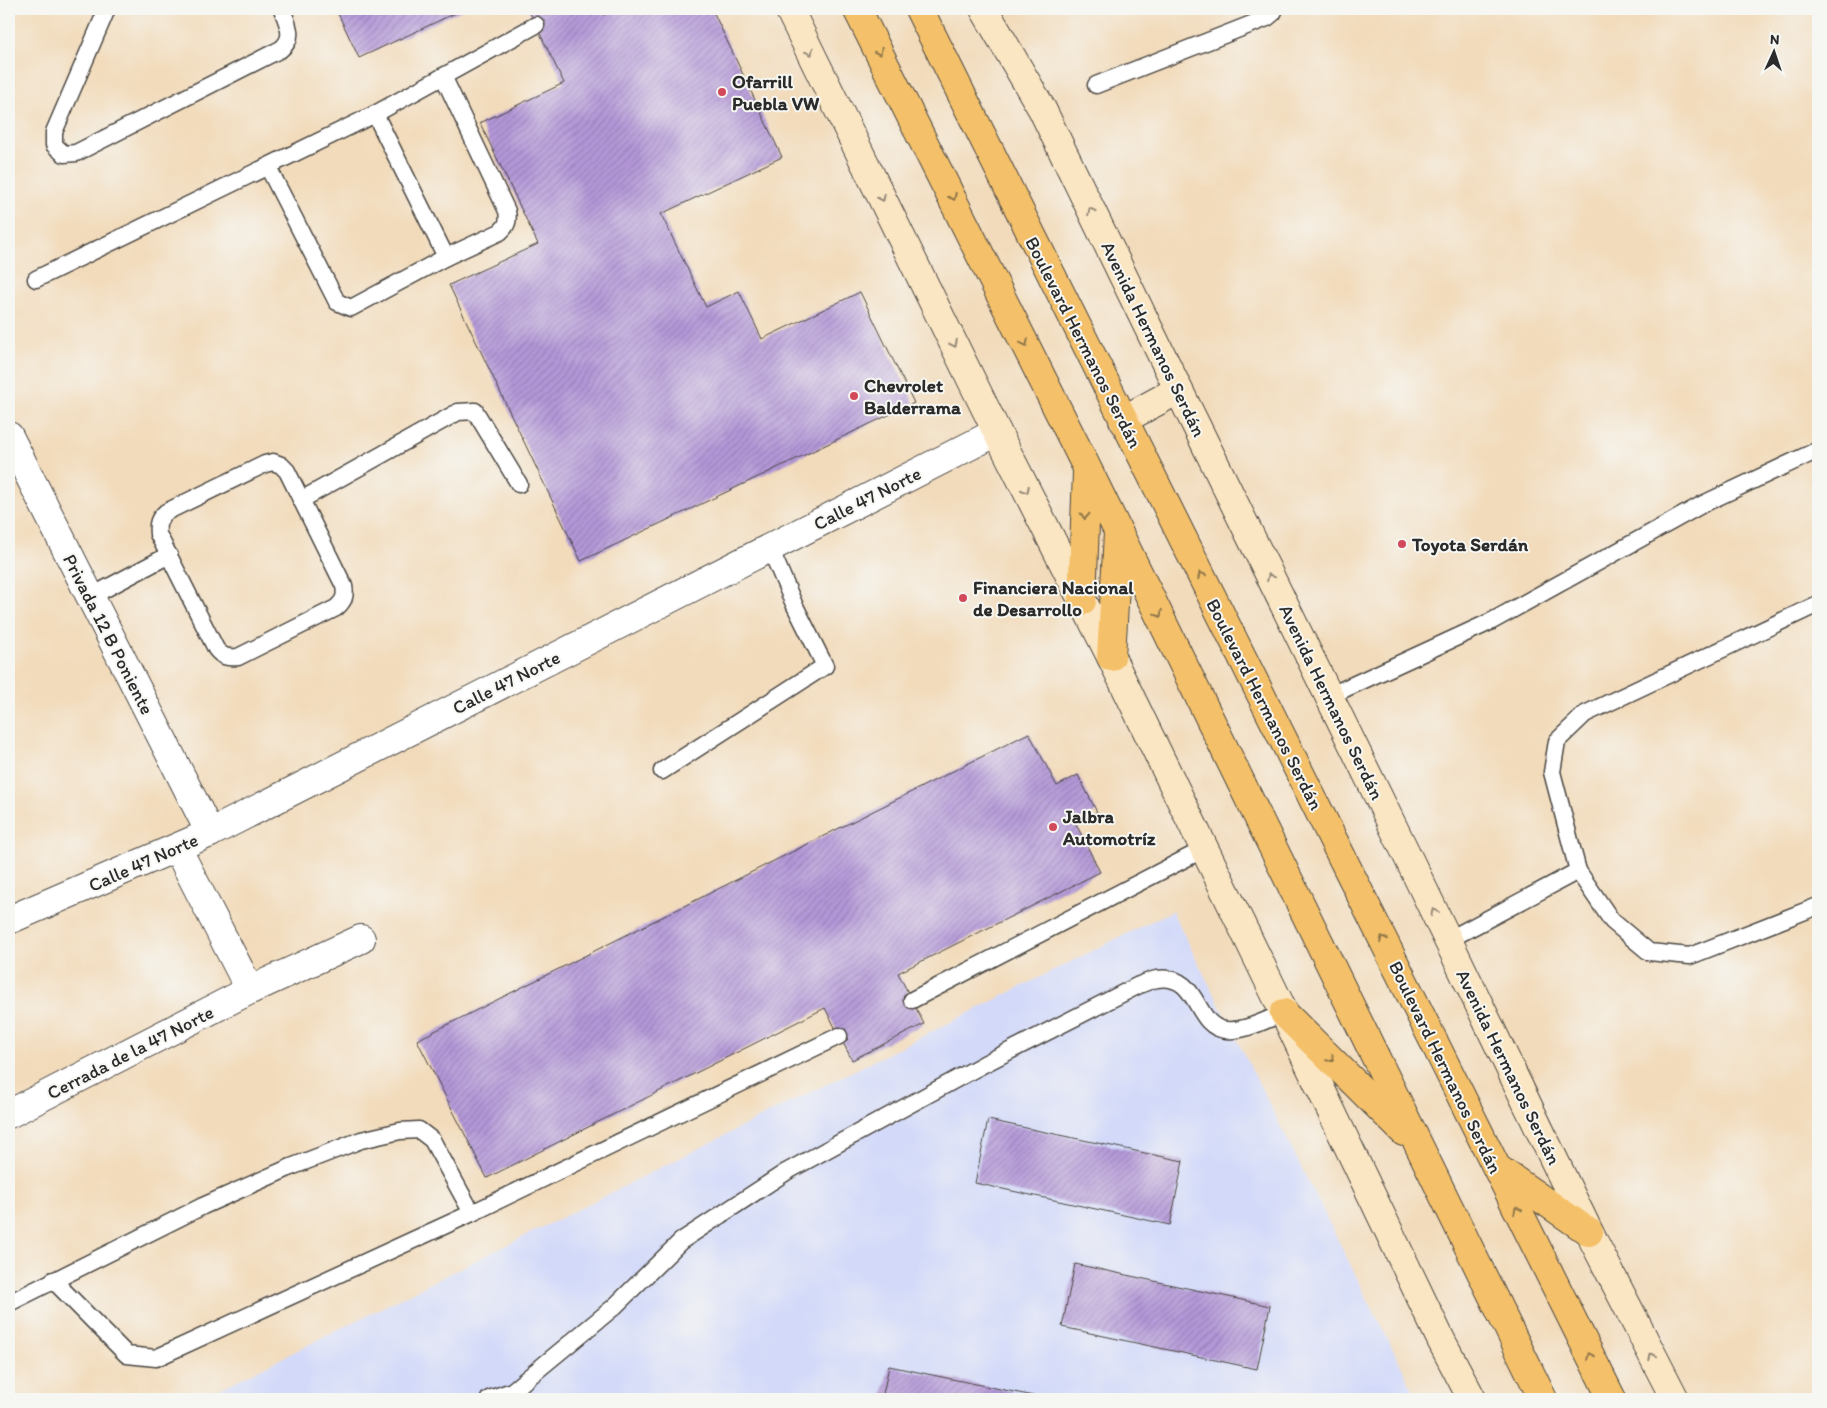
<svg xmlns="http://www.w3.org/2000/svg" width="1827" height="1408" viewBox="0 0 1827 1408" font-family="Itim,sans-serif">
<defs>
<pattern id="building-hatch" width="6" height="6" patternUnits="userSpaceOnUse" patternTransform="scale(1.25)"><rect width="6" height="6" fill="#b498d9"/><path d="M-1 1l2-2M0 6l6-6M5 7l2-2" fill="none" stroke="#937cb0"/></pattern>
</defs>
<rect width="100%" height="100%" fill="#f6f6f2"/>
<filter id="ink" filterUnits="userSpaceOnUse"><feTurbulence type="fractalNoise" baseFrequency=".02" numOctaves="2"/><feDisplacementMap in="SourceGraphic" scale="10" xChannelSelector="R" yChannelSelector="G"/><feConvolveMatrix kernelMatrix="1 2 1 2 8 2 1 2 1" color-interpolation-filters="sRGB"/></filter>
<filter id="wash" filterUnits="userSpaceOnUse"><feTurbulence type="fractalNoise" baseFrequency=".0096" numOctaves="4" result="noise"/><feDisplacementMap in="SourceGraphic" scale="20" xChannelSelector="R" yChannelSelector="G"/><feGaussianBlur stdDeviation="1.12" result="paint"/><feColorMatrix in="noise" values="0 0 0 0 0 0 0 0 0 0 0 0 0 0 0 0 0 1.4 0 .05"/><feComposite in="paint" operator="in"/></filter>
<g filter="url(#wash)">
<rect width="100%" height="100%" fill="#f2dbbb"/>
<path fill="#d2d9f9" d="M1172,911L1418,1399H200Z"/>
<g id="blocks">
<g fill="url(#building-hatch)">
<path d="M336,9H464L359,58Z"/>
<path d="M528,9H600L603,15L616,9H712L782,157L661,214L706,307L739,291L762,339L860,292L914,403L581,561L449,285L538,244L480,123L564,83Z"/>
<path d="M1029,733L1057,786L1078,775L1097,812L1075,822L1100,872L898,973L924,1024L852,1060L825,1008L487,1178L417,1040Z"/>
<path d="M988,1120L1183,1161L1170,1225L975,1183Z"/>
<path d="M1075,1264L1270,1306L1257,1369L1062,1327Z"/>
<path d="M889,1366L1043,1398V1399H882Z"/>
</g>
</g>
</g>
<g filter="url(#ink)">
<use href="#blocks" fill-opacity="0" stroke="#494541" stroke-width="1"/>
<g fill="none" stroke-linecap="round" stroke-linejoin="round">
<g stroke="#494541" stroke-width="19">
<g id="service">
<path d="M107,9L54,132V145L64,154L76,153L281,49C296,37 287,24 282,9"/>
<path d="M1096,85L1267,18L1273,13L1275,9"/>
<path d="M375,114L446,257L500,232C507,226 509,221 507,211L443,76"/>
<path d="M268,167L337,302L351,308L446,257"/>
<path d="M36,279L375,114L536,25"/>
<path d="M273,462L281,465L287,471L344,586C346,596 344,601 336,608L238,657C228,658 222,657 216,649L158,534C157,524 158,519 166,512L265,464Z"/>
<path d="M301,500L458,412L475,411L519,484"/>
<path d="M90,597L169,555"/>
<path d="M1818,604L1585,714L1557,741L1552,772L1578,871L1612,921L1649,952L1690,956L1818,906"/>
<path d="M1329,696L1492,621L1703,504L1818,450"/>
<path d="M662,771L825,666L794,604L770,548"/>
<path d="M1448,940L1578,871"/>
<path d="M912,1000L1204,849"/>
<path d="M472,1213L839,1036"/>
<path d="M9,1303L203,1206L291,1167L361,1140L400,1131L419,1130L432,1140L472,1213L156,1358L127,1355L53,1280"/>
<path d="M489,1399L512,1391L614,1307L681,1241L786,1172L984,1064L1139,985C1145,983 1151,980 1157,979C1201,973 1193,1027 1226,1030C1245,1032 1267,1019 1284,1013"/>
</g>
</g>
<g stroke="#494541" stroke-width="30">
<g id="minor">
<path d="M9,436L210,833"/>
<path d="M177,848L250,990"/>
<path d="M9,920L210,833L997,432"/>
<path d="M9,1114L250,990L361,939"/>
</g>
</g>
<g stroke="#494541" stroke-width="30">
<g id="secondary">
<path d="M789,9L997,432L1111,657L1279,1002L1441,1340L1472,1399"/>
<path d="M984,9L1042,109L1163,358L1402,845L1589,1232L1675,1399"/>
<path d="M1123,420L1178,390"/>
</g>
</g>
<g stroke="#494541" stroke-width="30">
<g id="primary">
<path d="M857,9L1087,468L1543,1399"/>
<path d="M919,9L1612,1399"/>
<path d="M1082,601L1087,472"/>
<path d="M1111,657L1118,533"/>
<path d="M1284,1013L1404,1132"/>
<path d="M1500,1170L1589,1232"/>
</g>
</g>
<use href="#service" stroke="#fff" stroke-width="16"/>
<use href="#minor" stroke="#fff" stroke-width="28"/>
<use href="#secondary" stroke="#fbe6c3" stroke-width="28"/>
<use href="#primary" stroke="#f4c16a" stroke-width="28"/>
</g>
<defs><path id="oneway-chevron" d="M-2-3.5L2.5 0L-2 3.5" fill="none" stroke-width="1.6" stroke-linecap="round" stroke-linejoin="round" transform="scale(1.25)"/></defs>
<g stroke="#938877">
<use href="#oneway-chevron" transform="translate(810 52) rotate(64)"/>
<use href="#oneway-chevron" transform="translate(882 198) rotate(64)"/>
<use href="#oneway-chevron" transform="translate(1091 211) rotate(-116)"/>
<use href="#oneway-chevron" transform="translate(954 344) rotate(64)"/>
<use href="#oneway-chevron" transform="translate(1026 490) rotate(63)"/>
<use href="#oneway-chevron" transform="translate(1270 577) rotate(-116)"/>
<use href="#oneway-chevron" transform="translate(1434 912) rotate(-116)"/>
<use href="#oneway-chevron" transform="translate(1652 1356) rotate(-117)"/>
</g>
<g stroke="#90764a">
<use href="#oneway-chevron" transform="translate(879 52) rotate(63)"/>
<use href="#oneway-chevron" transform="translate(953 197) rotate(63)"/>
<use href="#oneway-chevron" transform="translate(1025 343) rotate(64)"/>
<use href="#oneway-chevron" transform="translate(1085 516) rotate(92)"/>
<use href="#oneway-chevron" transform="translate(1201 575) rotate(-117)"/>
<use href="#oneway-chevron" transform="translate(1159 614) rotate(64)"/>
<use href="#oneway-chevron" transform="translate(1383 939) rotate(-116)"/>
<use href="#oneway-chevron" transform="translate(1331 1059) rotate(45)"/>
<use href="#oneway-chevron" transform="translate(1517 1210) rotate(-116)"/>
<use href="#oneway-chevron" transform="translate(1590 1356) rotate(-116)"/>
</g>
</g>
<g fill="#d1495b" stroke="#f6f6f2" stroke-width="2">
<circle cx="722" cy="92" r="5"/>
<circle cx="854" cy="396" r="5"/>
<circle cx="1402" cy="544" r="5"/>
<circle cx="963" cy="598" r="5"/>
<circle cx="1053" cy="827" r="5"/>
</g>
<g text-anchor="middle" stroke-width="4" stroke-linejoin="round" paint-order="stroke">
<g font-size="19" font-weight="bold" fill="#2b2b2b" stroke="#f6f6f2" text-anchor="start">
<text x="732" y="88">Ofarrill<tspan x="732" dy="22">Puebla VW</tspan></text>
<text x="864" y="392">Chevrolet<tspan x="864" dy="22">Balderrama</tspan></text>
<text x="1412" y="551">Toyota Serdán</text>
<text x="973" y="594">Financiera Nacional<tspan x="973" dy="22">de Desarrollo</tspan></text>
<text x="1063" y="823">Jalbra<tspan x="1063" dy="22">Automotríz</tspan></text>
</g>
<g font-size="19" fill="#2b2b2b" stroke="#f6f6f2">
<text transform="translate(1154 339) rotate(64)" y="7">Avenida Hermanos Serdán</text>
<text transform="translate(1084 342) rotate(63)" y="7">Boulevard Hermanos Serdán</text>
<text transform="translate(867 498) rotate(-27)" y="7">Calle 47 Norte</text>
<text transform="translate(109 634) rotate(63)" y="7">Privada 12 B Poniente</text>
<text transform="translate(506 682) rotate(-27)" y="7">Calle 47 Norte</text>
<text transform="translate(1332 702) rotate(64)" y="7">Avenida Hermanos Serdán</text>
<text transform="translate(1265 704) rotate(63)" y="7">Boulevard Hermanos Serdán</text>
<text transform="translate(143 862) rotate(-24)" y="7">Calle 47 Norte</text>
<text transform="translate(130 1052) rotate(-27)" y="7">Cerrada de la 47 Norte</text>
<text transform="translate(1446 1067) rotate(64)" y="7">Boulevard Hermanos Serdán</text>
<text transform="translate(1509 1067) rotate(64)" y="7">Avenida Hermanos Serdán</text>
</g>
</g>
<rect width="1827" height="1408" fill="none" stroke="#f6f6f2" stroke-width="30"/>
<g transform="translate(1774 52) rotate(3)" stroke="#f6f6f2" stroke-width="4" paint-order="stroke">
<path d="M0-4L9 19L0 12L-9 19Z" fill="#2b2b2b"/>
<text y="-8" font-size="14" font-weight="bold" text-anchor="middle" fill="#2b2b2b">N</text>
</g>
</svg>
